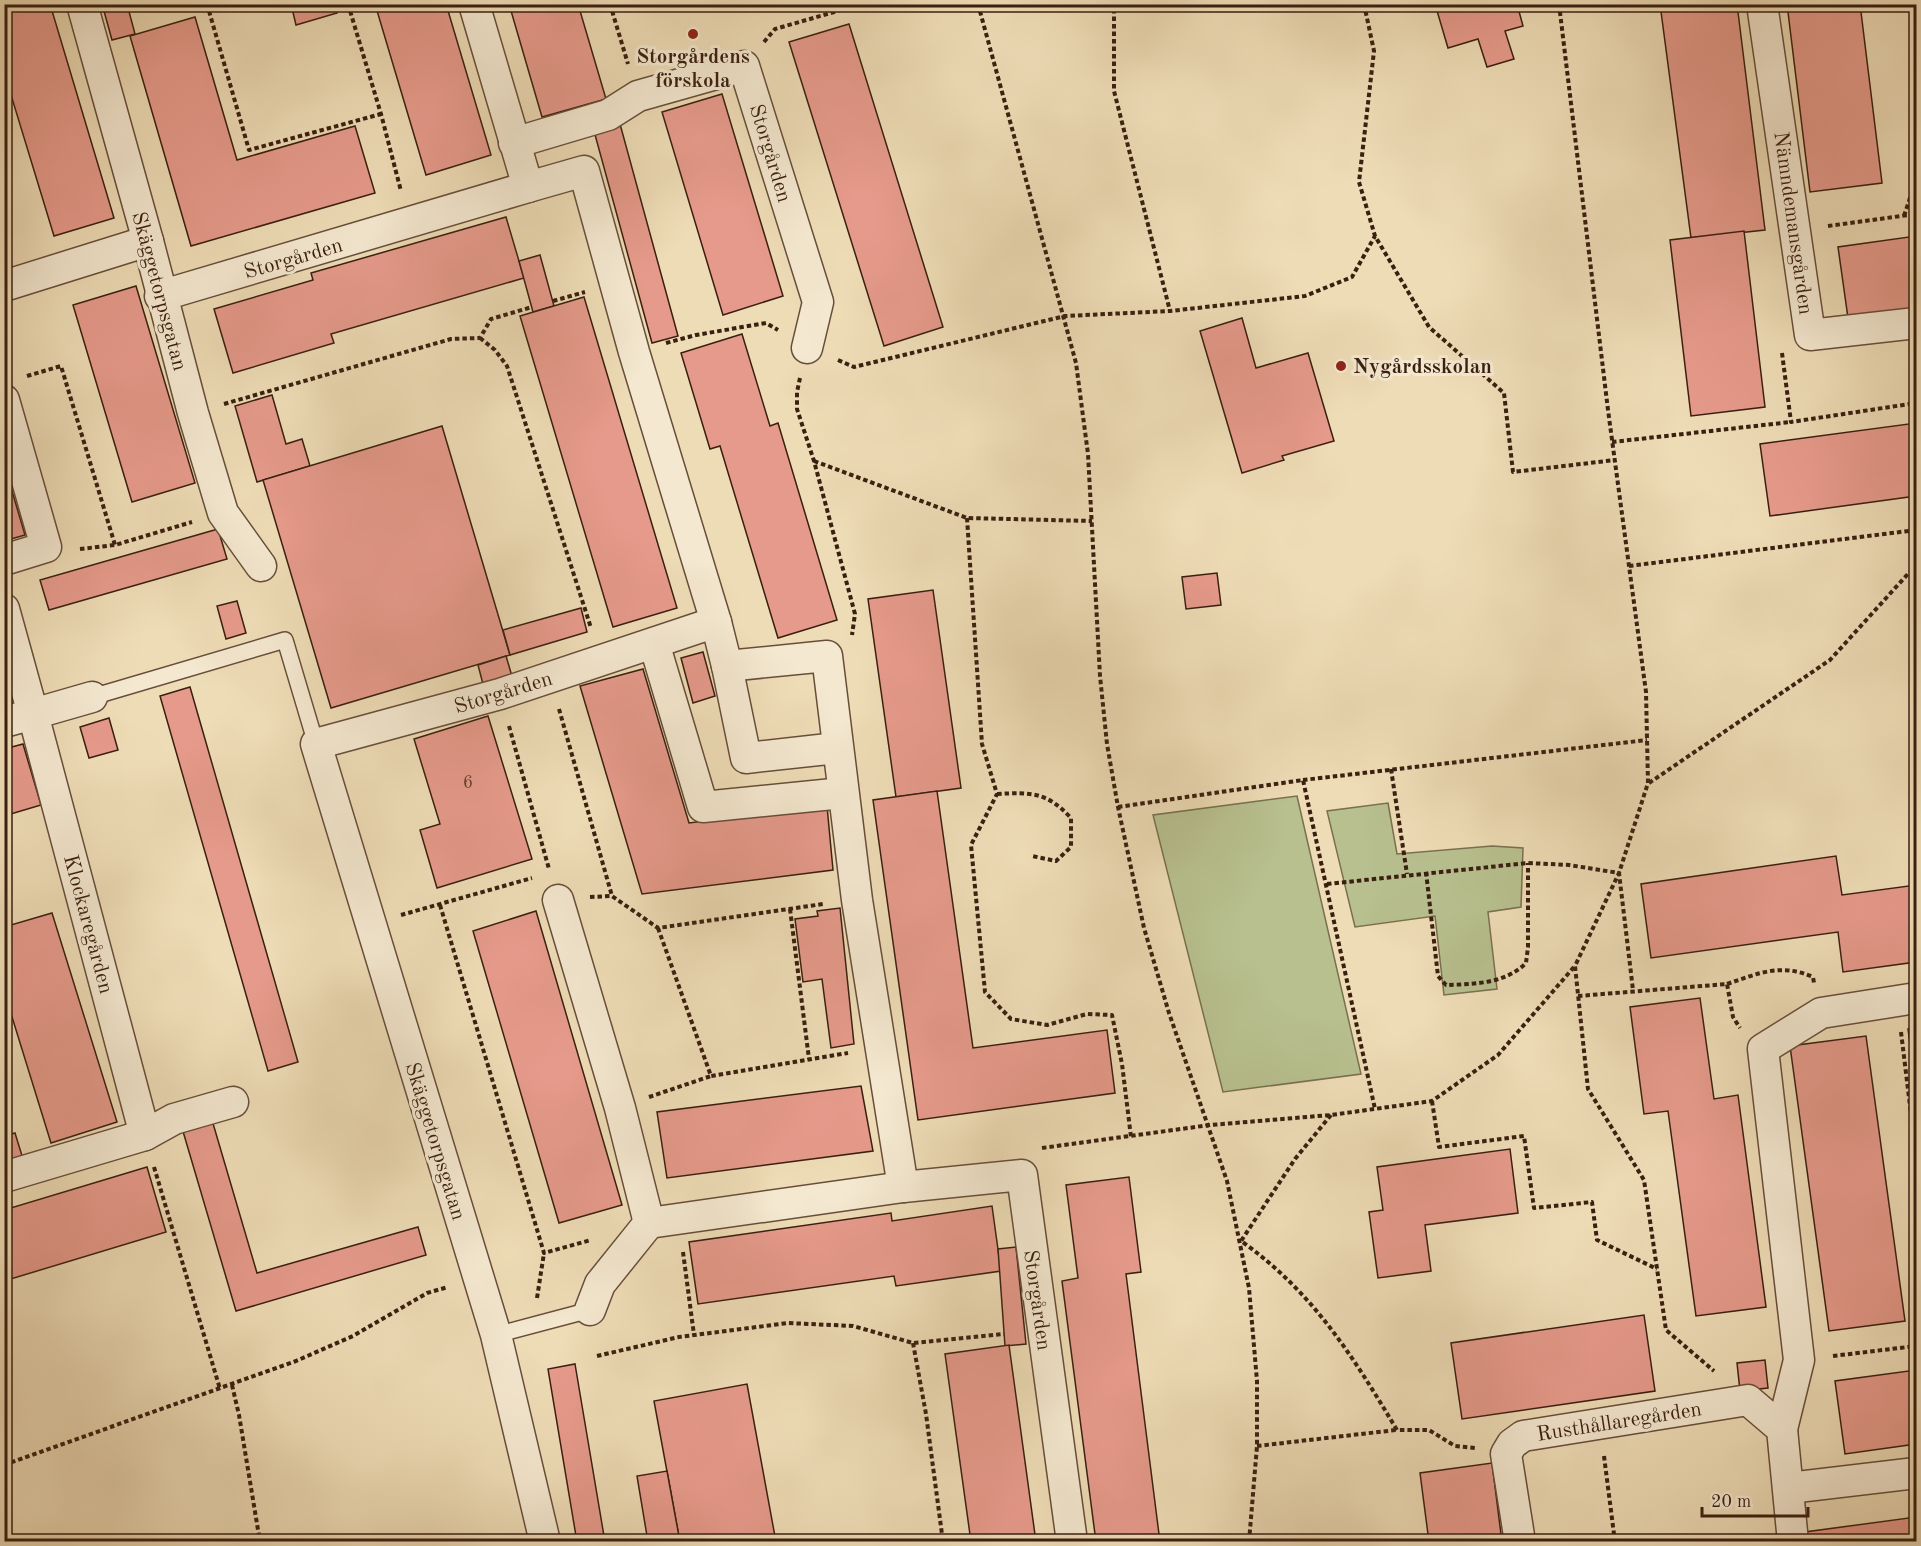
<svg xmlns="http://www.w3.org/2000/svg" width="1921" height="1546" viewBox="0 0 1921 1546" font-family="'Old Standard TT',serif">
<rect width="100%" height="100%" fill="#eedcb6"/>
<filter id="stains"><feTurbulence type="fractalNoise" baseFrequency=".00333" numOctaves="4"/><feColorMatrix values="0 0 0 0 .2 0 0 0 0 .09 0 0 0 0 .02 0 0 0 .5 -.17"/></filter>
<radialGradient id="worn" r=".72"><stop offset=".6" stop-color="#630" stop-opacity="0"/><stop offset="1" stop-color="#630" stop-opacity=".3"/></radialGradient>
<g fill="#b8c08f" stroke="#797050" stroke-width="1.5">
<path d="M1297,796L1361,1074L1223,1092L1153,815Z"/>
<path d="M1388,803L1397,854L1492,846L1523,848L1521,907L1488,912L1497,989L1444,995L1435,916L1355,927L1327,811Z"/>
</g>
<g fill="#e69a8b" stroke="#3a1f10" stroke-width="1.5">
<path d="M4,4H50L114,218L54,236L4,72Z"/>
<path d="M102,4H127L135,34L112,40Z"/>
<path d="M291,4H335L337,13L296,25Z"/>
<path d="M375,4H446L491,155L426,175Z"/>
<path d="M509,4H578L606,99L542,117Z"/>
<path d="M1435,4H1517L1523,26L1505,31L1514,59L1487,67L1478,39L1448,48Z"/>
<path d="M1660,4H1737L1765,230L1691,238Z"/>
<path d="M1787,4H1860L1882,183L1810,192Z"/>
<path d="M195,17L237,160L355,126L375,193L191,246L130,36Z"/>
<path d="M849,24L943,327L884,346L789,42Z"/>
<path d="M722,94L783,296L723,315L662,112Z"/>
<path d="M620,124L678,336L652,343L594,131Z"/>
<path d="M506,217L524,278L331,334L334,343L233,373L214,309L313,280L311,273Z"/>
<path d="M1744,231L1765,407L1691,416L1670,240Z"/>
<path d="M1916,236V308L1848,318L1838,247Z"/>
<path d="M540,255L554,306L533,312L519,261Z"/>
<path d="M136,286L195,483L132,502L73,305Z"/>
<path d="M584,297L677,608L613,627L520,316Z"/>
<path d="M1242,318L1256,368L1308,353L1334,441L1282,456L1284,460L1242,473L1200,331Z"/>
<path d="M742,334L770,426L778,423L837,620L778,638L720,446L710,449L681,353Z"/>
<path d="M272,395L286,444L302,439L310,466L257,482L235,406Z"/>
<path d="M1916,423V496L1770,516L1760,444Z"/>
<path d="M442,426L510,655L331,708L263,480Z"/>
<path d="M4,464L25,535L4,541Z"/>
<path d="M218,529L227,559L49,610L40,580Z"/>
<path d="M1217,573L1221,605L1186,609L1182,577Z"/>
<path d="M933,590L961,788L896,797L868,599Z"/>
<path d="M237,601L246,633L226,639L217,606Z"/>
<path d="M581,608L587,632L510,655L503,630Z"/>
<path d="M703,652L715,696L693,703L681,658Z"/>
<path d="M506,656L514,683L485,692L478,665Z"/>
<path d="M643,669L689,823L827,806L833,870L642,894L580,686Z"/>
<path d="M190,687L298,1062L268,1071L160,696Z"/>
<path d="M488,716L532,859L437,888L420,830L440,824L414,739Z"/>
<path d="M109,718L118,750L89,758L80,727Z"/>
<path d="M23,744L41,805L4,816V749Z"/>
<path d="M937,791L973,1048L1107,1030L1115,1093L918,1120L873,800Z"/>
<path d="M1836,856L1842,895L1916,885V962L1843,972L1838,932L1651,958L1641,884Z"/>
<path d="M840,908L854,1044L831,1048L822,979L803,982L795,919L818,916L817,911Z"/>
<path d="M536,911L622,1205L559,1223L473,931Z"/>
<path d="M52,913L117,1122L51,1143L4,991V927Z"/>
<path d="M1700,998L1714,1099L1738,1095L1766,1307L1696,1316L1668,1111L1644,1114L1630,1007Z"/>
<path d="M1916,1028V1060H1912L1908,1029Z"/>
<path d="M1866,1036L1905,1321L1829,1331L1790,1046Z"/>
<path d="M861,1086L873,1151L667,1178L657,1112Z"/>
<path d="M212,1120L257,1273L418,1227L426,1255L236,1311L182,1128Z"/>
<path d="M15,1133L23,1159L4,1164V1136Z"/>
<path d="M1510,1149L1518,1213L1425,1225L1431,1271L1378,1278L1369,1212L1383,1210L1377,1167Z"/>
<path d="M147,1167L166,1232L4,1281V1210Z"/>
<path d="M1129,1177L1141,1272L1126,1274L1160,1542H1096L1062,1281L1078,1278L1066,1185Z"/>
<path d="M992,1206L1001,1271L896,1286L894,1276L698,1304L689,1242L891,1213L892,1221Z"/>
<path d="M1016,1247L1026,1344L1005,1346L998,1249Z"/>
<path d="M1644,1315L1655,1391L1462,1419L1451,1343Z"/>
<path d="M1009,1345L1036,1542H971L945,1354Z"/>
<path d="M1765,1360L1768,1388L1740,1391L1737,1363Z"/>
<path d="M575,1364L605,1542H577L548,1369Z"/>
<path d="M1916,1370V1444L1845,1454L1835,1381Z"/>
<path d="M747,1384L776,1542H680L654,1401Z"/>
<path d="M1492,1463L1502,1542H1429L1420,1473Z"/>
<path d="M667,1471L680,1542H648L637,1476Z"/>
<path d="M1916,1517V1542H1807L1805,1532Z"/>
</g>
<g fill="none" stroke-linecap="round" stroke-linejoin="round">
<g stroke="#674e3a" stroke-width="18">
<g id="service">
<path d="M92,697L285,640L316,744"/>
<path d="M496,1335L590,1310"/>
</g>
</g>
<g stroke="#674e3a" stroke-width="33">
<g id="minor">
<path d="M82,4L148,241L193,413L223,513L261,566"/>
<path d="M1762,4L1810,335L1916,323"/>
<path d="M514,143L608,115L638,96L744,66L818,302L807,348"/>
<path d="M528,187L584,171L634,352L716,622L727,666L827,656L857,900L903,1187"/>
<path d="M4,286L148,241"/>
<path d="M160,296L528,187L474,4"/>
<path d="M4,400L46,547L4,560"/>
<path d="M4,609L33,714L4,722"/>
<path d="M654,643L703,807L843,793"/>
<path d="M727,666L746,758L837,748"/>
<path d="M92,697L33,714L145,1135L174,1119L233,1102"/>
<path d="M558,900L620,1108L649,1223"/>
<path d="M4,1177L145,1135"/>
<path d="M590,1310L600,1284L649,1223L903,1187L1022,1175L1072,1542"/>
<path d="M1782,1429L1799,1360L1763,1049L1821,1013L1916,998"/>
<path d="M1789,1488L1916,1473"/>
<path d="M545,1542L496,1335L316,744L500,694L716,622"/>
<path d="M1520,1542L1506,1454L1512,1444L1523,1436L1748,1400L1782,1429L1793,1542"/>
</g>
</g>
<g stroke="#3a1f10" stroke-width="4" stroke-dasharray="4.5 3" stroke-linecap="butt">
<path d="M207,4L249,150L381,114"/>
<path d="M348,4L381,114L401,191"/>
<path d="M610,4L628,64"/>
<path d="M978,4L1076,363L1088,454L1100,676L1107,744L1118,807L1144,928L1169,1013L1227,1181L1249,1288L1257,1381V1446L1249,1542"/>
<path d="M1019,4L1021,10L1043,4"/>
<path d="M1082,4L1114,10"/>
<path d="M1120,4L1114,10V91L1170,311"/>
<path d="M1364,4L1374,51L1359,182L1375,236L1429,327L1504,393L1513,472L1615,460"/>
<path d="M1559,4L1608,410L1646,692L1648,783L1619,873L1575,966L1588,1089L1644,1180L1666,1330L1714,1371"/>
<path d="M764,42L775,29L862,4"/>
<path d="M1904,216L1916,180"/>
<path d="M1828,226L1916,214"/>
<path d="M553,301L585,292"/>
<path d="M480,338L495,350L507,366L591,628"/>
<path d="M666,343L696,335L766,323L778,330"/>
<path d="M1782,353L1791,422L1916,403"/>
<path d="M838,360L854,367L1065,316L1170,311L1305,296L1352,277L1375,236"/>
<path d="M27,376L61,366L115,545"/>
<path d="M800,378L797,392V409L814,461L855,614L852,635"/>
<path d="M224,404L451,339L480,338L491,319L532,307"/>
<path d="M1612,442L1791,422"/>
<path d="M814,461L967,518L1092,521"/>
<path d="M967,518L982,744L997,794L971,845L985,992L1011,1019L1047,1025L1087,1014L1112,1015L1122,1064L1131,1137"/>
<path d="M80,549L115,545L192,522"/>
<path d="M1629,566L1916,530"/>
<path d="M559,709L612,896"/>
<path d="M509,726L549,869"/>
<path d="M1391,769L1407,874"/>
<path d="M1303,780L1647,740"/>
<path d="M1649,783L1830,660L1916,565"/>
<path d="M997,794C1031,792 1047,792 1071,818V847L1056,861L1032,856"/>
<path d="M1118,807L1303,780L1375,1109"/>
<path d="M1426,872L1438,976L1446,985C1474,984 1505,984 1526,963L1528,947V863"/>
<path d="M1327,884L1528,863L1569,865L1619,873L1633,990"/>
<path d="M590,897L612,896L658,928L823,904"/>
<path d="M440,905L544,1253L591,1240"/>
<path d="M790,909L809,1059"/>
<path d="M401,915L532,878"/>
<path d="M658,928L711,1076L848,1053"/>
<path d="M1727,984C1759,973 1781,963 1813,977L1814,983"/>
<path d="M1578,996L1727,984L1733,1017L1740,1028"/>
<path d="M1901,1032L1916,1155"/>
<path d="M649,1097L711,1076"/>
<path d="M1432,1101L1439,1147L1524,1136L1534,1208L1592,1202L1597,1240L1657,1269"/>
<path d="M1331,1115L1295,1159L1241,1241C1313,1292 1352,1355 1397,1430H1429L1455,1446L1476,1448"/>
<path d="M1042,1148L1210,1125L1331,1115L1432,1101L1498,1055L1574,967"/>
<path d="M154,1167L220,1389"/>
<path d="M683,1252L694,1335"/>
<path d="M537,1298L544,1253"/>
<path d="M913,1343L926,1414L943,1542"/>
<path d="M597,1356L679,1337L788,1323L853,1326L913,1343L1004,1334"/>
<path d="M1833,1356L1916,1346"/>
<path d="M232,1385L239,1415L260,1542"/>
<path d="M1257,1446L1396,1430"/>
<path d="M1604,1456L1615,1542"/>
<path d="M4,1465L296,1361L353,1336L427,1293L448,1287"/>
</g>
<use href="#service" stroke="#f4e8d0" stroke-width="15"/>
<use href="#minor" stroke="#f4e8d0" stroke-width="30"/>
</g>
<g fill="#8f2418" stroke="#f4e8d0" stroke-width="2">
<circle cx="693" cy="34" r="6"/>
<circle cx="1341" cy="366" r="6"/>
</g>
<g text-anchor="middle" stroke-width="6" stroke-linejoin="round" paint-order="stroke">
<g font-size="18" fill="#653e2f">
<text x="468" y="788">6</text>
</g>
<g font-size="21" font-weight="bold" fill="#3a1f10" stroke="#f4e8d0">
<text x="693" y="63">Storgårdens<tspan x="693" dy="24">förskola</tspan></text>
<text x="1353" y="373" text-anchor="start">Nygårdsskolan</text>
</g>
<g font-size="21" fill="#3a1f10" stroke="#f4e8d0">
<text transform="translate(771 153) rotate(73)" y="7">Storgården</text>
<text transform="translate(1794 223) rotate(82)" y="7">Nämndemansgården</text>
<text transform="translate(293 258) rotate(-16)" y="7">Storgården</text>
<text transform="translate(160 291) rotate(75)" y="7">Skäggetorpsgatan</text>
<text transform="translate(503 692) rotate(-17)" y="7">Storgården</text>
<text transform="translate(89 924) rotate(75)" y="7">Klockaregården</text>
<text transform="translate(436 1141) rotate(73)" y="7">Skäggetorpsgatan</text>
<text transform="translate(1038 1300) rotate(82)" y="7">Storgården</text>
<text transform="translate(1619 1421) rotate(-9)" y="7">Rusthållaregården</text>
</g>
</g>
<rect width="1921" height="1546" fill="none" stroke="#eedcb6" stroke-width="24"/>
<rect x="6" y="6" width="1909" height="1534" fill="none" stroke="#3a1f10" stroke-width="3"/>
<rect x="12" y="12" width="1897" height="1522" fill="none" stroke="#3a1f10" stroke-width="1.5"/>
<path d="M1702 1507v9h106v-9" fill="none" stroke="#3a1f10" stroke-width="3"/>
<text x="1711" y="1507" font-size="18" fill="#3a1f10" stroke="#f4e8d0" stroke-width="4.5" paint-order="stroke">20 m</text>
<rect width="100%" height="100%" filter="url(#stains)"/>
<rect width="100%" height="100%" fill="url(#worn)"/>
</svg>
